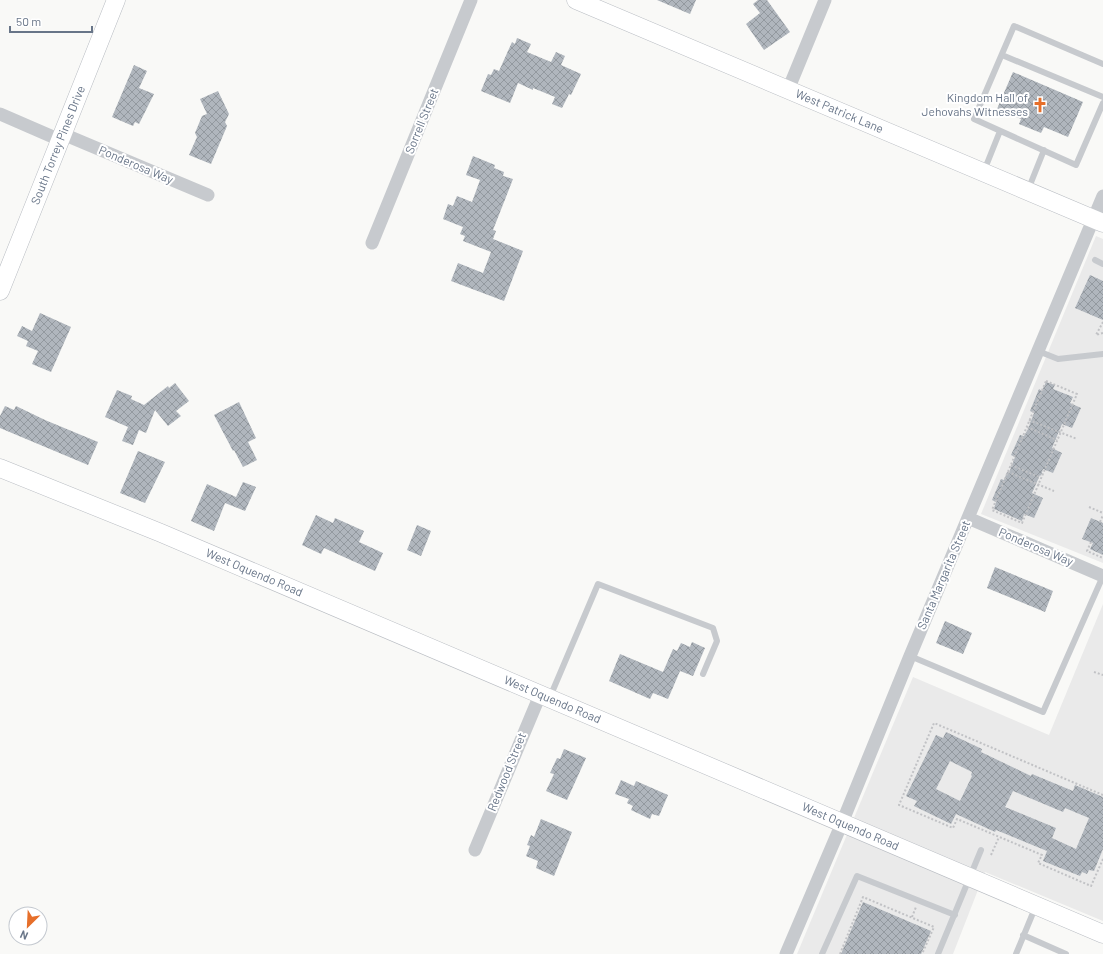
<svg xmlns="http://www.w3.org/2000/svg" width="1103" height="954" font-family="Barlow,sans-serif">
	<defs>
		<pattern id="building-cross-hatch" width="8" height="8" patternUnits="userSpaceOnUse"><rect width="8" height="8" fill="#b0b6bd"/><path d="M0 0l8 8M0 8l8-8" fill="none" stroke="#93999f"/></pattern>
	</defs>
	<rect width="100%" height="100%" fill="#f9f9f7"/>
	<path fill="#eaeaea" d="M1096,236L1103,239V563L981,514Z
		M1103,604V921L985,872L953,954H797L913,677L1049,735Z"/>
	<path fill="url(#building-cross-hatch)" fill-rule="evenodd" d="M657,0H696L690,14Z
		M758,0H767L790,32L764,50L746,24L760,13L753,4Z
		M517,38L531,44L527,52L551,62L556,52L565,56L561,65L581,74L571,95L569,94L562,108L552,104L555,97L533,88V90L518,83L510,103L481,91L488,74L491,75L494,69L499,71L512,42L515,44Z
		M134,65L147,71L139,88L154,94L139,124L135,122L133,126L112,117Z
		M1013,72L1083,102L1068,137L1044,127L1041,133L1019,124L1021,119L997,109Z
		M218,91L229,114L225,122L227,126L211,164L189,155L197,137L195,133L202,116L207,114L200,99Z
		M473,156L495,165L494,168L504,172L503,176L513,179L493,230L496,231L493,239L523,251L504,301L451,281L458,263L483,273L491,252L463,241L465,236L460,234L463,227L443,219L448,204L453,206L457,196L472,202L480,180L466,175Z
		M1090,275L1103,281V320L1075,308Z
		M40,313L71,327L51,372L32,364L38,351L26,346L28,341L17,336L22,326L32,331Z
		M1046,382L1055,385L1053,389L1073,397L1070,403L1081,408L1072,428L1062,424L1052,448L1062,453L1053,473L1043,469L1041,476L1040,475L1032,493L1043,498L1034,518L1024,514L1022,521L994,509L996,502L992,500L1001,479L1004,480L1007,472L1009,473L1015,457L1011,455L1020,435L1024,436L1028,429L1034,413L1030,411L1039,389L1042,391Z
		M175,383L189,401L176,411L181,416L168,426L155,410L146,433L139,430L133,445L122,441L128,427L105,417L117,390L132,396L131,399L144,405L168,386L169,388Z
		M239,402L256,438L248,442L257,460L243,467L234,450L233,451L214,415Z
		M5,406L14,410L16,406L45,420L98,442L88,465L0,428V416Z
		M138,451L165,462L145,503L120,493Z
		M243,482L256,487L245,511L225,503L214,531L191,521L207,484L236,497Z
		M316,515L333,523L335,518L364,531L359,542L383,553L375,571L324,548L321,554L302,545Z
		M1091,518L1103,523V555L1090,549L1093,543L1082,539Z
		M417,525L431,531L421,556L407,550Z
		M995,567L1053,591L1045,612L987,588Z
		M945,621L972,633L963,654L936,643Z
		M692,642L705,648L693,676L680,671L668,699L653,693L650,699L609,681L620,654L663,672L673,649L677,651L681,643L690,647Z
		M946,732L982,749L981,752L1031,776L1032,774L1073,791L1075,785L1103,797V849L1094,871L1089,870L1087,874L1082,872L1080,876L1043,861L1047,851L996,830L995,832L956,814L951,824L914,806L917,801L906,796L936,735L943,738ZM950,761L972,772L971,775L972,776L960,801L936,789ZM1013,791L1063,812L1065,808L1089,818L1076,849L1052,838L1056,828L1005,807Z
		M564,749L586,758L567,800L546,791L554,774L550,773L557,758L560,759Z
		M621,780L634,786L636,781L668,795L659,816L652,814L650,819L631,810L633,806L627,803L629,799L615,794Z
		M541,819L572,832L554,876L536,868L538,861L526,856L530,846L527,845L531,835L534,837Z
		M863,902L931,931L921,954H841Z"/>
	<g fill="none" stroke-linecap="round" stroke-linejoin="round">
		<g stroke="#b9bdc3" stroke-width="19">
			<g id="secondary">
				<path id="s1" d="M576,0L1103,223"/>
				<path id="s2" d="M0,291L116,0"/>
				<path id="s3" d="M0,468L161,533L1103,934"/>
			</g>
		</g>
		<path stroke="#c1c2c5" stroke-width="2" stroke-dasharray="2 2" stroke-linecap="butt" d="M1103,322L1096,335L1103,333
			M1046,381L1077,394L1022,523L992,510Z
			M1029,420L1077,439
			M1027,427L1057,440
			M1011,465L1041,478
			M1008,472L1054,491
			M1089,507L1103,513
			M1100,522L1103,515
			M1091,542L1087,551L1103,558
			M1094,672L1103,675
			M1103,795L934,723L899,805L953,828L957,819L1042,855L1038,863L1091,886L1103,859
			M991,855L999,837
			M912,917L916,907
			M840,954L863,897L934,927L922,954"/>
		<path stroke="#c7cace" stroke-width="6" d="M1002,55L1103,97
			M1103,64L1014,26L974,119L1076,165L1103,103
			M984,171L1000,131
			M1028,190L1044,150
			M1095,260L1103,264
			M1038,351L1058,359L1103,354
			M910,656L1043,712L1103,576
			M550,697L598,584L713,628L717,641L703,674
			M1023,935L1066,954
			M822,954L857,876L955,915
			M938,954L981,850
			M1016,954L1035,908"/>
		<path stroke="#c7cace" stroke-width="13" d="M788,90L825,0
			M0,114L60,140
			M63,134L208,195
			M372,243L471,0
			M968,518L1103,576
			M475,850L540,695
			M786,954L842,823L910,656L1103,196"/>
		<use href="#secondary" stroke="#fff" stroke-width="18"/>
	</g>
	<defs>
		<g id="church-bare" transform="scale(1.2)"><path d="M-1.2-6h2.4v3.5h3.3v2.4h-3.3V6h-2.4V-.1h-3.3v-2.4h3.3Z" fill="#e66f2a" stroke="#fff" stroke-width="2.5" paint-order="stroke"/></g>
	</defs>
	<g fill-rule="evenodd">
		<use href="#church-bare" x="1040" y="105"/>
	</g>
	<g text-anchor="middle" stroke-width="4" stroke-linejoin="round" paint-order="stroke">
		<g font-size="12" fill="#687588" stroke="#fff" text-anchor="end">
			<text x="1028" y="102">Kingdom Hall of<tspan x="1028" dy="14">Jehovahs Witnesses</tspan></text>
		</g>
		<g font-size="12" fill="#687588" stroke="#fff">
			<text dy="4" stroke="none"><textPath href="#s1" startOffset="286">West Patrick Lane</textPath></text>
			<text transform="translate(422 121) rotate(-68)" y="4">Sorrell Street</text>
			<text dy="4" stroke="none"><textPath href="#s2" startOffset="157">South Torrey Pines Drive</textPath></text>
			<text transform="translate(136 165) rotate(23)" y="4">Ponderosa Way</text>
			<text transform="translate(1036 547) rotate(23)" y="4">Ponderosa Way</text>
			<text dy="4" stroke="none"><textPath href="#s3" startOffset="275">West Oquendo Road</textPath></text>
			<text transform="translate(944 575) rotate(-67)" y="4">Santa Margarita Street</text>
			<text dy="4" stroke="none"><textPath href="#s3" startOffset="599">West Oquendo Road</textPath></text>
			<text transform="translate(507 772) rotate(-68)" y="4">Redwood Street</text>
			<text dy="4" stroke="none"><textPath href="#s3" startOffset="923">West Oquendo Road</textPath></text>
		</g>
	</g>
	<g transform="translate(28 926) rotate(204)"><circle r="19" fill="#ffffff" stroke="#c3c8cf"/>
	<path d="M0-3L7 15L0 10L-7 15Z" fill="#e66f2a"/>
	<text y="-6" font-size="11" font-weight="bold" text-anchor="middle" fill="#687588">N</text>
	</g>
	<path d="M10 26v6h82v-6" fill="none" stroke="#687588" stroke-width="2"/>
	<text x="16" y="26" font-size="12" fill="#687588" stroke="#ffffff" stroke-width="3" paint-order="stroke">50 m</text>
</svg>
